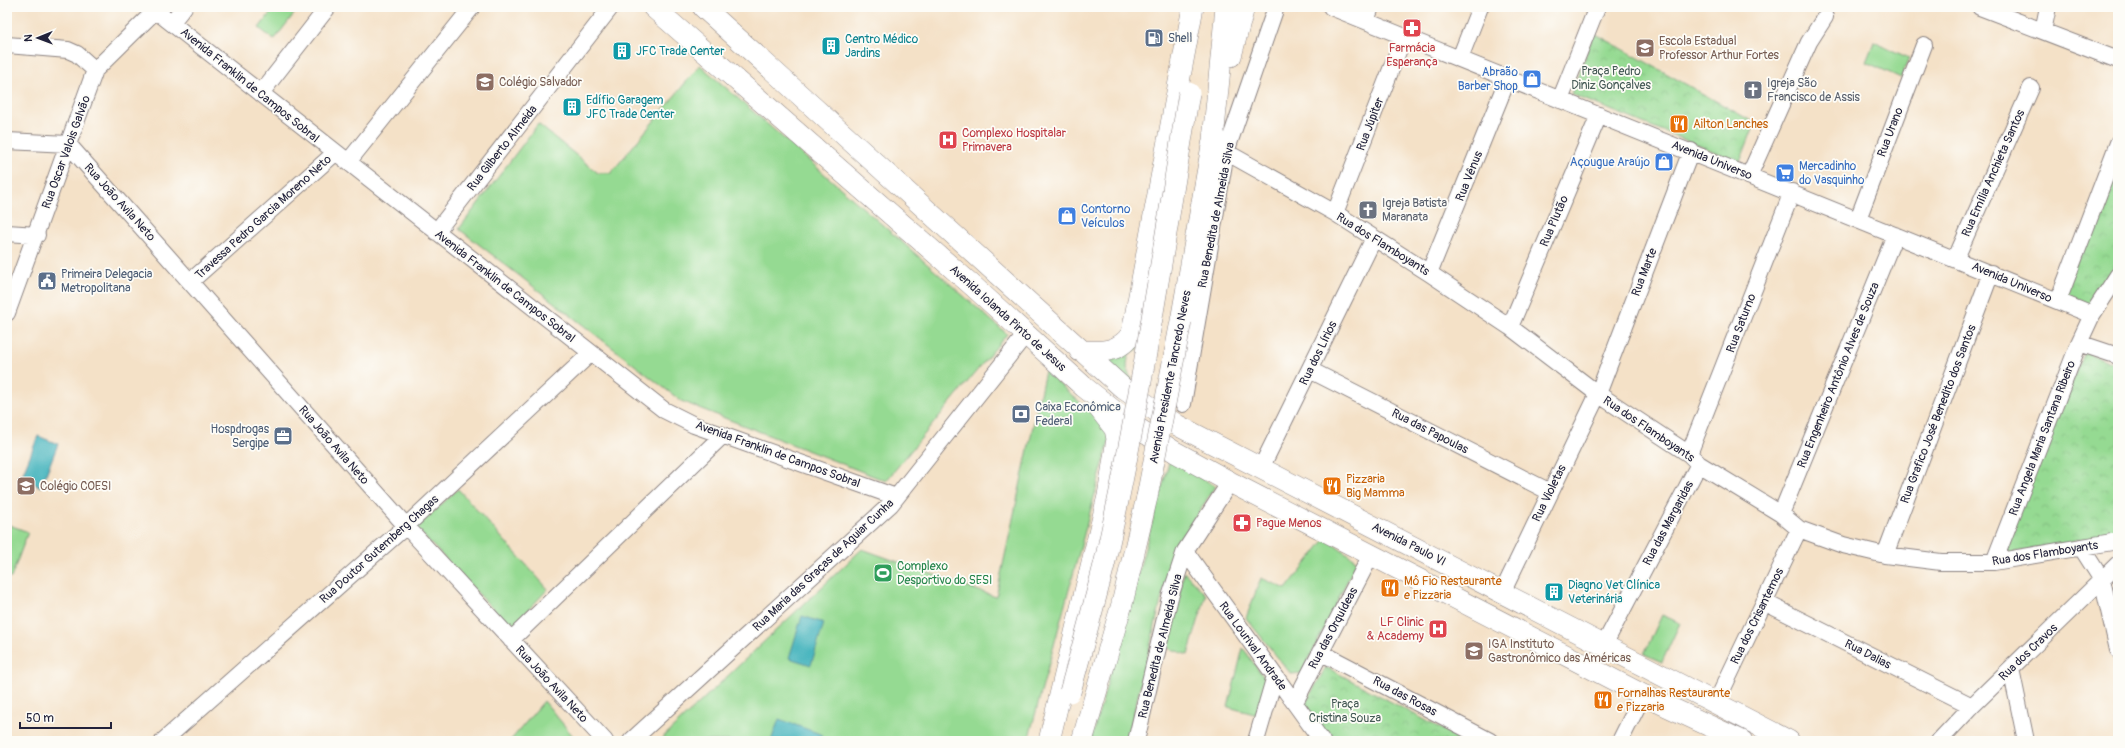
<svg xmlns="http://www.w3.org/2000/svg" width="2125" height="748" font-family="Pangolin,sans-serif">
	<defs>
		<pattern id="park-crowns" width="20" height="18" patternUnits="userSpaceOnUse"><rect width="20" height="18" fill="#95da92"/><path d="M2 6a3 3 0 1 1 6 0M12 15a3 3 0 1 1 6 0" fill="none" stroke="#80bb7f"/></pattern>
	</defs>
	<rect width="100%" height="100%" fill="#fdfcf7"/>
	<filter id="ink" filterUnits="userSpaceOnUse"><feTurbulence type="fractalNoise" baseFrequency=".025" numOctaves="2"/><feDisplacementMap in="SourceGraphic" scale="8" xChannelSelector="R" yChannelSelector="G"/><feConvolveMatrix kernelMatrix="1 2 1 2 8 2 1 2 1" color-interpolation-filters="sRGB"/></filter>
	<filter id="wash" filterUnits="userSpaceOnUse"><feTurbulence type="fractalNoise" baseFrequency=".012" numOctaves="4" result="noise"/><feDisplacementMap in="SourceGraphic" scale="16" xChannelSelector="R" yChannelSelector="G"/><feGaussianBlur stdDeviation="0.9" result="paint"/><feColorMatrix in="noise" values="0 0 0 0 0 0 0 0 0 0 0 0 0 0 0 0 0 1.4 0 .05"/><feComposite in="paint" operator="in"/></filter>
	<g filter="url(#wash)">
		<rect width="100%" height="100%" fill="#f4e1c7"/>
		<path fill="#95da92" stroke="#5c7e66" d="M275,7H293L297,10L274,40L259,28Z
			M1874,42L1909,58L1901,78L1866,62Z
			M700,65L1007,334L886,481L681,401L459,229L538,124L598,173H611Z
			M1141,340L1139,348L1129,354C1127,363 1125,371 1132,379L1130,383L1099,358Z
			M1045,371L1112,431L1028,741H659L862,549L996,597Z
			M1170,459L1215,486L1180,544L1166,580L1127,741H1091Z
			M458,489L548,589L511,628L416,528Z
			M7,524L28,532L11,578L7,576Z
			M1326,538L1357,561L1302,673L1291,674L1246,618L1261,578L1286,589Z
			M1184,572L1206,595L1188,655L1168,648Z
			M1662,615L1680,623L1662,662L1644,654Z
			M1243,648L1267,682L1258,715L1228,707Z
			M544,701L577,741H510Z"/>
		<path fill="url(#park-crowns)" stroke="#5c7e66" d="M1594,33L1755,123L1740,162L1571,94Z
			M2118,154V266L2093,306L2065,292Z
			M2085,352L2118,365V533L2000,555Z
			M1326,667L1464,741H1329L1305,704Z"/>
		<path fill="#45b4bd" stroke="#346b7c" d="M38,436L58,444L41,487L21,478Z
			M802,616L824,623L811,665L789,658Z
			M779,719L823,735L820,741H771Z"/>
	</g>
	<g filter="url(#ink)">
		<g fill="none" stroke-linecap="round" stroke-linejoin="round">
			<g stroke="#8b8281" stroke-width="18">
				<path id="minor" d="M151,7L664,410L694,425L896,497
					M1331,7L2092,315
					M1980,7L2118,60
					M1366,21L1371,7
					M172,22L184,7
					M2043,31L2048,7
					M7,45L68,50L77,54L95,70
					M1460,58L1480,7
					M261,93L328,7
					M1560,100L1597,7
					M7,141L68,144L406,526L605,741
					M1226,152L1335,213L1429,273L1510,327L1598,394L1689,454L1699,464L1781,514L1799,529L1843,545L1885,555L1941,562H1994L2118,541
					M348,162L472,7
					M1749,176L1809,42L1825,17
					M1335,213L1404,36
					M1858,219L1924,45
					M436,232L611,7
					M7,233L37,235
					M1956,258L2031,88
					M1429,273L1508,78
					M191,281L335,153
					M2058,301L2118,143
					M7,313L95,70L156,10
					M1510,327L1599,115
					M2079,343L2118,356
					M1310,370L1550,492
					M1183,404L1226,152L1276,7
					M1689,454L1792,192
					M1261,468L1374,238
					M1781,514L1895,235
					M2081,547L2102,580L2118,650
					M1185,551L1322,741
					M1885,555L1991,273
					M1994,562L2079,343L2092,315L2118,275
					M1502,593L1598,394L1691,151
					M1764,602L1972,706
					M511,640L723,435
					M1604,645L1699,464
					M1320,652L1490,741
					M2011,669L2026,741
					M1295,702L1371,555
					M1716,703L1799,529
					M163,741L406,526L591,353
					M631,741L891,504L1026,334
					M1136,741L1170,597L1185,551L1230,482
					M1256,741L1275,676
					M1620,741L1643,695
					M1939,741L1972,706L2118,564"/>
			</g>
			<g stroke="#8b8281" stroke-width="22">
				<path id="major" d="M653,7L973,286L1084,387L1128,422L1175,452L1230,482L1643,695L1742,741
					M703,7L1124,389L1177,425L1789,741
					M1231,56L1244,7
					M1181,321L1213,140L1226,7
					M1080,351C1101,352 1120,353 1132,333L1193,7
					M1049,741L1108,496L1117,439L1115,429L1098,407
					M1082,741L1122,604L1147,497"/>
			</g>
			<use href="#minor" stroke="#fff" stroke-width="16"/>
			<use href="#major" stroke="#fff" stroke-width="21"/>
			<g stroke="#8b8281" stroke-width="22" stroke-linecap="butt">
				<path id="major-bridge" d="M1147,497L1181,321
					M1070,692C1082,648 1094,605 1105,561C1140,407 1163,249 1189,93"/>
			</g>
			<use href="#major-bridge" stroke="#fff" stroke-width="21"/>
		</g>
	</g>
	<defs>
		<g id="pharmacy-square" transform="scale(1)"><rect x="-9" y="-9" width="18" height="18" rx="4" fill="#e0444e" stroke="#fdfcf7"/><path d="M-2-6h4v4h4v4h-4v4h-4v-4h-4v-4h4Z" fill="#fff"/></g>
		<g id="fuel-square" transform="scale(1)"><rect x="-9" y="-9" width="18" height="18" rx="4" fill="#5c6f8a" stroke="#fdfcf7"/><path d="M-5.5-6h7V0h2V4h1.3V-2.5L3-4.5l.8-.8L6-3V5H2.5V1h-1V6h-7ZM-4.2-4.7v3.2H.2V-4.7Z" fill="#fff"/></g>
		<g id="building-square" transform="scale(1)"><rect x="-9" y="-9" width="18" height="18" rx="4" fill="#0f9aa8" stroke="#fdfcf7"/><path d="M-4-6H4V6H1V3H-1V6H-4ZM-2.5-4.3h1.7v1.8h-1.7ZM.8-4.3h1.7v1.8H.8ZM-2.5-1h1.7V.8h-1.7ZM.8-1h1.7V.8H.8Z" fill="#fff"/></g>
		<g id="school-square" transform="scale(1)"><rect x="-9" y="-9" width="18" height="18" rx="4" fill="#8d6e63" stroke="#fdfcf7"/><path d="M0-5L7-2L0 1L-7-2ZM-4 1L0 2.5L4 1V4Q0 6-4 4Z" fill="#fff"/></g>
		<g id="shop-square" transform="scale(1)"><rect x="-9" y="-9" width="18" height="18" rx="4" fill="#3f7fe0" stroke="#fdfcf7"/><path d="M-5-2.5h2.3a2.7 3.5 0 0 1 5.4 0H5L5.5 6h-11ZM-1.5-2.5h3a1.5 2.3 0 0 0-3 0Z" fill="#fff"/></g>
		<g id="church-square" transform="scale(1)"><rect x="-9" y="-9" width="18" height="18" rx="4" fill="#6b7280" stroke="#fdfcf7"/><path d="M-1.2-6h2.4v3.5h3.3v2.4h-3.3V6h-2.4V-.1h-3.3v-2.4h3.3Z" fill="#fff"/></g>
		<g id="restaurant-square" transform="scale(1)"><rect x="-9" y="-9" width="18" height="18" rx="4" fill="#e8710a" stroke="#fdfcf7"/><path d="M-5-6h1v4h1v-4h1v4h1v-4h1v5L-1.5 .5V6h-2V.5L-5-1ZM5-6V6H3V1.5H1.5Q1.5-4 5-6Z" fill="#fff"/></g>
		<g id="hospital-square" transform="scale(1)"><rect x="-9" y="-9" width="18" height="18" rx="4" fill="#e0444e" stroke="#fdfcf7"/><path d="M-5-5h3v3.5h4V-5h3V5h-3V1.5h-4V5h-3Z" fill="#fff"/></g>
		<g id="supermarket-square" transform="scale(1)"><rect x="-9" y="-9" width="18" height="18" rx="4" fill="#3f7fe0" stroke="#fdfcf7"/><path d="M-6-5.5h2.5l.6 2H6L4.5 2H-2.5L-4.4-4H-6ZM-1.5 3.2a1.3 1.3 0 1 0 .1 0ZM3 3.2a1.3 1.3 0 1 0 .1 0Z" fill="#fff"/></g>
		<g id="civic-square" transform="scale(1)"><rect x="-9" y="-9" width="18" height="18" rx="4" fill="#5c6f8a" stroke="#fdfcf7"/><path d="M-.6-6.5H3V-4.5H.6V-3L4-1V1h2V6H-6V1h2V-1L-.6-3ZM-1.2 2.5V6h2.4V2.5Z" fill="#fff"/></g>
		<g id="bank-square" transform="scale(1)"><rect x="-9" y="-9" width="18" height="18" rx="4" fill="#5c6f8a" stroke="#fdfcf7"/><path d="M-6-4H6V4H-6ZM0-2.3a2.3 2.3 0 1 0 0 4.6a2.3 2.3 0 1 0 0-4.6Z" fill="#fff"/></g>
		<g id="office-square" transform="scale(1)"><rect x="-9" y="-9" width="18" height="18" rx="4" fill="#5c6f8a" stroke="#fdfcf7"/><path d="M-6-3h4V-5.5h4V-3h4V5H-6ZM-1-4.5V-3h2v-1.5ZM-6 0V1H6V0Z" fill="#fff"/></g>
		<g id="stadium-square" transform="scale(1)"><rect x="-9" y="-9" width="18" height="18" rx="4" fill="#2e9e5b" stroke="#fdfcf7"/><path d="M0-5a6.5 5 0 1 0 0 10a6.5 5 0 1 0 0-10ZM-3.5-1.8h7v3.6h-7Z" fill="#fff"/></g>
		<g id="university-square" transform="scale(1)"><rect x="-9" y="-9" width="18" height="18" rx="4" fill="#8d6e63" stroke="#fdfcf7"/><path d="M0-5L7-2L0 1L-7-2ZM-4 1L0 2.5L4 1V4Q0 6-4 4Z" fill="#fff"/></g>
	</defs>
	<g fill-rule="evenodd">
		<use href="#pharmacy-square" x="1412" y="28"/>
		<use href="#fuel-square" x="1154" y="38"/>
		<use href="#building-square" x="831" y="46"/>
		<use href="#school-square" x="1645" y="48"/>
		<use href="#building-square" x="622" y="51"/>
		<use href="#shop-square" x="1532" y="79"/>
		<use href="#school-square" x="485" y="82"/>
		<use href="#church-square" x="1753" y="90"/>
		<use href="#building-square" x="572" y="107"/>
		<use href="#restaurant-square" x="1679" y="124"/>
		<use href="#hospital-square" x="948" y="140"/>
		<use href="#shop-square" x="1664" y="162"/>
		<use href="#supermarket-square" x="1785" y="173"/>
		<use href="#church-square" x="1368" y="210"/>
		<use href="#shop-square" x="1067" y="216"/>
		<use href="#civic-square" x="47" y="281"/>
		<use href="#bank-square" x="1021" y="414"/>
		<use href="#office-square" x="283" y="436"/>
		<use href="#school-square" x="26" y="486"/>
		<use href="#restaurant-square" x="1332" y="486"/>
		<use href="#pharmacy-square" x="1242" y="523"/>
		<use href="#stadium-square" x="883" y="573"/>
		<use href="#restaurant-square" x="1390" y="588"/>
		<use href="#building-square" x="1554" y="592"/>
		<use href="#hospital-square" x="1438" y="629"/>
		<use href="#university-square" x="1474" y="651"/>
		<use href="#restaurant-square" x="1603" y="700"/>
	</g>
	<g text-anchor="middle" stroke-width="3.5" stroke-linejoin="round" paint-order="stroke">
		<g font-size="12" fill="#4e5e75" stroke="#fdfcf7" text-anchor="start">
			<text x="1168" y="42">Shell</text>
			<text x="61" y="278">Primeira Delegacia<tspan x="61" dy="14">Metropolitana</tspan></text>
			<text x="1035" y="411">Caixa Econômica<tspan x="1035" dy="14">Federal</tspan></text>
			<text x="269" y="433" text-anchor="end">Hospdrogas<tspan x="269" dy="14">Sergipe</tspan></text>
		</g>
		<g font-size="12" fill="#0d838f" stroke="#fdfcf7" text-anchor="start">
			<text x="845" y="43">Centro Médico<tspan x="845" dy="14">Jardins</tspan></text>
			<text x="636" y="55">JFC Trade Center</text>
			<text x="586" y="104">Edífio Garagem<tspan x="586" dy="14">JFC Trade Center</tspan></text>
			<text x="1568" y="589">Diagno Vet Clínica<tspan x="1568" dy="14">Veterinária</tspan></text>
		</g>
		<g font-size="12" fill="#785e54" stroke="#fdfcf7" text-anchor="start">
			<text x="1659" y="45">Escola Estadual<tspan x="1659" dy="14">Professor Arthur Fortes</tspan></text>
			<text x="499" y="86">Colégio Salvador</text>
			<text x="40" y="490">Colégio COESI</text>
			<text x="1488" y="648">IGA Instituto<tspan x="1488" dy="14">Gastronômico das Américas</tspan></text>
		</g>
		<g font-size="12" fill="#be3a42" stroke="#fdfcf7" text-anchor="start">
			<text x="1412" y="52" text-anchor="middle">Farmácia<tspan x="1412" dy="14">Esperança</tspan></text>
			<text x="962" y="137">Complexo Hospitalar<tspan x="962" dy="14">Primavera</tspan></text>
			<text x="1256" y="527">Pague Menos</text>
			<text x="1424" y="626" text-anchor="end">LF Clinic<tspan x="1424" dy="14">&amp; Academy</tspan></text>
		</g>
		<g font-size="12" fill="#445955" stroke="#fdfcf7">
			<text x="1611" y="75">Praça Pedro<tspan x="1611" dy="14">Diniz Gonçalves</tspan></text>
			<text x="1345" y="708">Praça<tspan x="1345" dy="14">Cristina Souza</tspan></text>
		</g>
		<g font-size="12" fill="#366cbe" stroke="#fdfcf7" text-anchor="end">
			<text x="1518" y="76">Abraão<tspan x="1518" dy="14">Barber Shop</tspan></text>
			<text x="1650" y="166">Açougue Araújo</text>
			<text x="1799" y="170" text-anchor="start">Mercadinho<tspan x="1799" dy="14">do Vasquinho</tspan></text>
			<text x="1081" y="213" text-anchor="start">Contorno<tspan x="1081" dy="14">Veículos</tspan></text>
		</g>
		<g font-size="12" fill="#5b616d" stroke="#fdfcf7" text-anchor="start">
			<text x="1767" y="87">Igreja São<tspan x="1767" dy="14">Francisco de Assis</tspan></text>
			<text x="1382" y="207">Igreja Batista<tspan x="1382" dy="14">Maranata</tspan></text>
		</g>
		<g font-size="12" fill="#22223b" stroke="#fdfcf7">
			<text transform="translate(250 85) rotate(39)" y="4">Avenida Franklin de Campos Sobral</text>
			<text transform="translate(1370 124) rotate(-69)" y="4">Rua Júpiter</text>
			<text transform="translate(1890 132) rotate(-69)" y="4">Rua Urano</text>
			<text transform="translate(502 148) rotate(-52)" y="4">Rua Gilberto Almeida</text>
			<text transform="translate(66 152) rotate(-70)" y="4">Rua Oscar Valois Galvão</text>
			<text transform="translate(1712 160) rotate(22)" y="4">Avenida Universo</text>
			<text transform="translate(1993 173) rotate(-66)" y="4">Rua Emília Anchieta Santos</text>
			<text transform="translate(1469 176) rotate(-68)" y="4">Rua Vênus</text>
			<text transform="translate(120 202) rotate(48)" y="4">Rua João Avila Neto</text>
			<text transform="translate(1216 215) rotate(-79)" y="4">Rua Benedita de Almeida Silva</text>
			<text transform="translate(263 217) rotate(-42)" y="4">Travessa Pedro Garcia Moreno Neto</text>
			<text transform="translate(1554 221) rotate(-67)" y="4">Rua Plutão</text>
			<text transform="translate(1383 244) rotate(32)" y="4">Rua dos Flamboyants</text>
			<text transform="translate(1644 272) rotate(-69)" y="4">Rua Marte</text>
			<text transform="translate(2012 282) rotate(23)" y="4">Avenida Universo</text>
			<text transform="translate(505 286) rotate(38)" y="4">Avenida Franklin de Campos Sobral</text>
			<text transform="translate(1008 318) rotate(42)" y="4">Avenida Iolanda Pinto de Jesus</text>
			<text transform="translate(1741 323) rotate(-69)" y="4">Rua Saturno</text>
			<text transform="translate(1318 353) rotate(-64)" y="4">Rua dos Lírios</text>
			<text transform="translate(1838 375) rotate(-68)" y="4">Rua Engenheiro Antônio Alves de Souza</text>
			<text transform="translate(1170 377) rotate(-79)" y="4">Avenida Presidente Tancredo Neves</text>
			<text transform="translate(1938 414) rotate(-69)" y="4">Rua Grafico José Benedito dos Santos</text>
			<text transform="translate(1649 429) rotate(34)" y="4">Rua dos Flamboyants</text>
			<text transform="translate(1430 431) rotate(27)" y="4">Rua das Papoulas</text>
			<text transform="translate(2042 438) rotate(-69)" y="4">Rua Angela Maria Santana Ribeiro</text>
			<text transform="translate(334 445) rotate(49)" y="4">Rua João Avila Neto</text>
			<text transform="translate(778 454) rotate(20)" y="4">Avenida Franklin de Campos Sobral</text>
			<text transform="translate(1549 493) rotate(-64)" y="4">Rua Violetas</text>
			<text transform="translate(1668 523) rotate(-62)" y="4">Rua das Margaridas</text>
			<text transform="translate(1409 544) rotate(27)" y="4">Avenida Paulo VI</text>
			<text transform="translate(379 549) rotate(-42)" y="4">Rua Doutor Gutemberg Chagas</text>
			<text transform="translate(2045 553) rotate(-9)" y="4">Rua dos Flamboyants</text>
			<text transform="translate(823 565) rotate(-43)" y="4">Rua Maria das Graças de Aguiar Cunha</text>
			<text transform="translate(1757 616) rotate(-64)" y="4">Rua dos Crisantemos</text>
			<text transform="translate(1333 628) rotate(-62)" y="4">Rua das Orquídeas</text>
			<text transform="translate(1160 646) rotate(-76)" y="4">Rua Benedita de Almeida Silva</text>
			<text transform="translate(1253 646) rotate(54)" y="4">Rua Lourival Andrade</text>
			<text transform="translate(2028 652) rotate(-44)" y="4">Rua dos Cravos</text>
			<text transform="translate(1868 654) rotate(27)" y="4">Rua Dalias</text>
			<text transform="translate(552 684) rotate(47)" y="4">Rua João Avila Neto</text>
			<text transform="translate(1405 696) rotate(28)" y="4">Rua das Rosas</text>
		</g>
		<g font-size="12" fill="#c56008" stroke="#fdfcf7" text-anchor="start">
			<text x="1693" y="128">Ailton Lanches</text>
			<text x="1346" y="483">Pizzaria<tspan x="1346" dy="14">Big Mamma</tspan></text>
			<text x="1404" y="585">Mô Fio Restaurante<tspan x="1404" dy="14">e Pizzaria</tspan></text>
			<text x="1617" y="697">Fornalhas Restaurante<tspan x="1617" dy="14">e Pizzaria</tspan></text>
		</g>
		<g font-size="12" fill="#27864d" stroke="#fdfcf7" text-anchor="start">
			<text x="897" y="570">Complexo<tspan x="897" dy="14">Desportivo do SESI</tspan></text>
		</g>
	</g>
	<rect width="2125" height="748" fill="none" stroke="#fdfcf7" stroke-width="24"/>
	<g transform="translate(38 38) rotate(269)" stroke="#fdfcf7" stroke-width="3" paint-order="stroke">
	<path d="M0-3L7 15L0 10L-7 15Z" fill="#22223b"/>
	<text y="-6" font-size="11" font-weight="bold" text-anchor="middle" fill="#22223b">N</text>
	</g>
	<path d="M20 722v6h91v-6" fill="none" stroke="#22223b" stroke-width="2"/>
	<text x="26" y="722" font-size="12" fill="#22223b" stroke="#fdfcf7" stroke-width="3" paint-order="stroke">50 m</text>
</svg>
